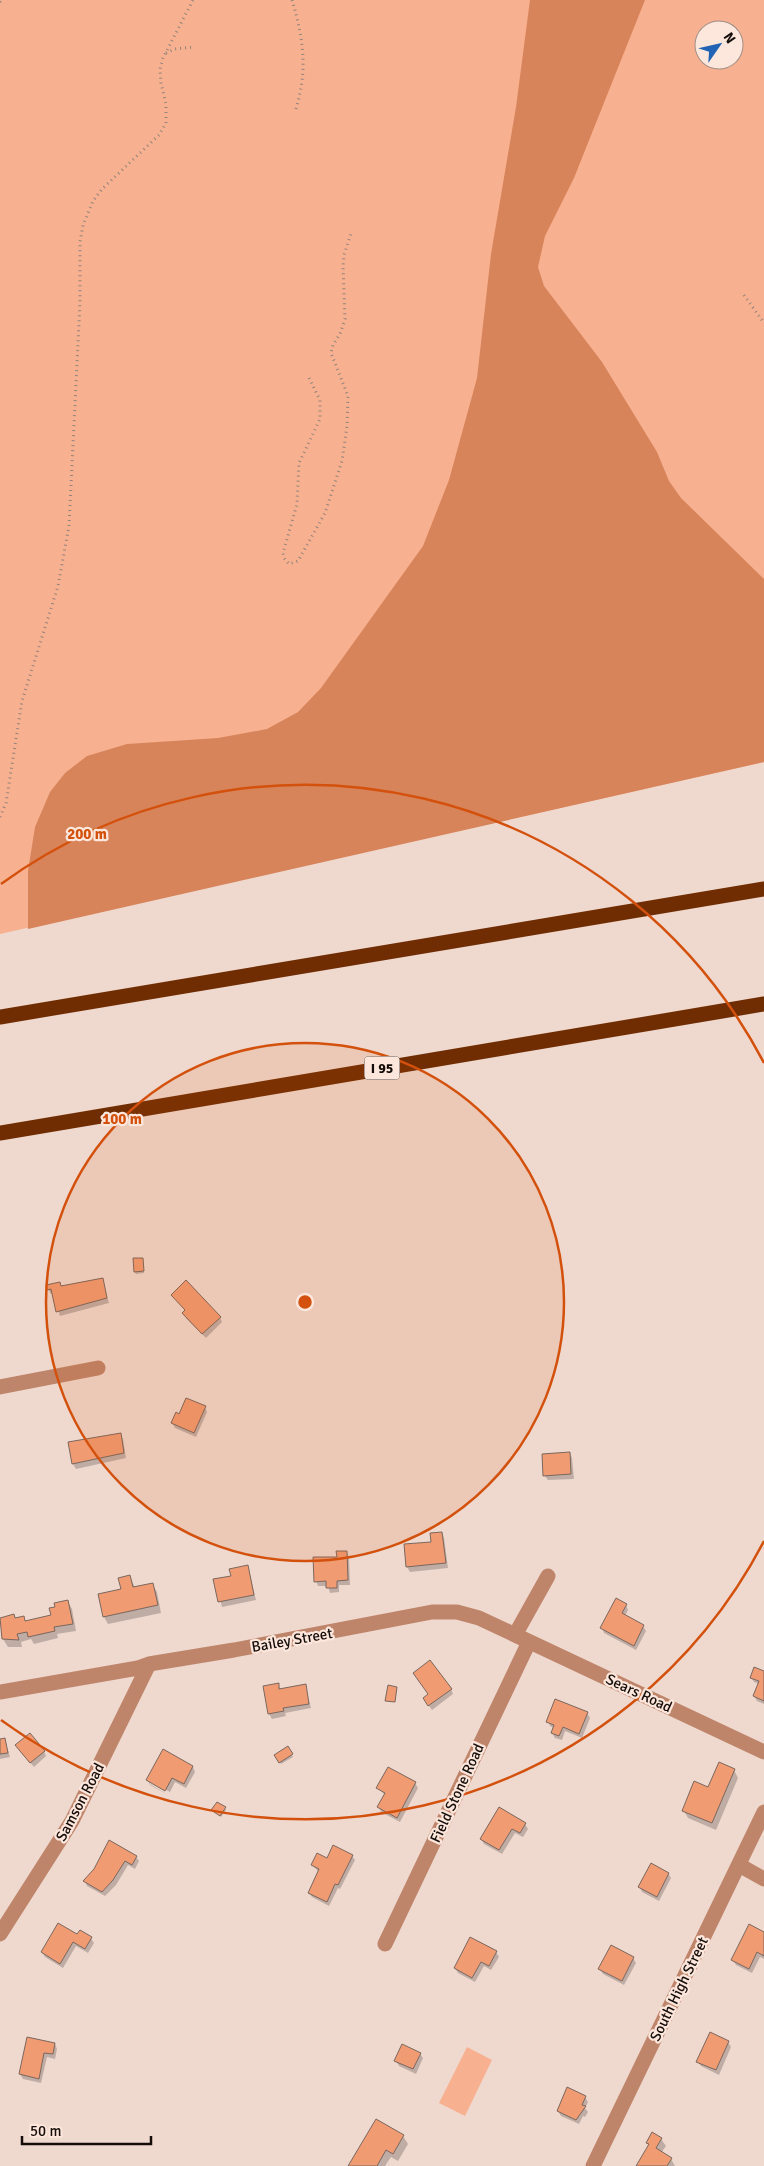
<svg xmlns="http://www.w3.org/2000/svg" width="764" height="2166" font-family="Signika,sans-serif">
	<rect width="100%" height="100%" fill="#efd9cf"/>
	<path fill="#f7b190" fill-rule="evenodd" d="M0,0H764V762L0,934ZM704,30H734V60H704Z
		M467,2047L492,2060L465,2116L439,2103Z"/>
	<path fill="#d8845b" d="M530,0H645L574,178L545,236L538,267L544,286L602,362L657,452L669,481L681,498L764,579V762L28,929V871L35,827L50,792L65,773L87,756L127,744L218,738L267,729L298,712L321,688L423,546L449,480L477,378L491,254L516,107Z"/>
	<path fill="#0003" d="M143,1259L144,1273L136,1274L135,1272Z
		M102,1279L109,1303L60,1316L53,1293L51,1294L48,1289L60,1283L62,1287Z
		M172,1295L220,1317L222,1322L206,1338L186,1318L184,1313L186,1311Z
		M205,1407L207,1412L196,1437L175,1428L172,1423L180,1415Z
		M120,1435L123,1439L126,1458L76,1469L73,1464L70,1443Z
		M570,1453L572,1458L574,1479L548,1480L545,1476Z
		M442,1533L444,1538L448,1568L410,1572L407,1567Z
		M346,1552L349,1557L350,1585H339V1592L330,1593L328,1586H318L316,1581Z
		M248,1567L256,1600L222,1607L215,1580L232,1577Z
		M130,1576L135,1588L152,1584L157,1592L161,1613L108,1624L104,1617Z
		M68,1602L72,1609L76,1631L57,1634L58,1638L34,1644L31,1639L21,1642L22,1647H8L3,1639L0,1619L14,1615L16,1619L23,1618L26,1622L52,1616Z
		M626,1605L628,1610L625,1616L643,1626L646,1631L636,1650L604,1633L602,1628Z
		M764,1673V1704L757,1701L754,1696L759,1684L754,1682L751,1677Z
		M278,1684L281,1690L305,1686L311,1708L285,1713L286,1716L272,1719L269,1714Z
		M451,1689L453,1694L432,1710L427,1703Z
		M587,1713L590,1718L582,1738L565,1731L562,1740L555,1738L552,1733L554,1728L550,1726L548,1721Z
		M0,1740H5L10,1757L0,1759Z
		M288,1748L293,1757L281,1764L276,1755Z
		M19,1750L44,1751L46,1756L34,1767Z
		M163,1751L193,1767L195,1772L186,1788L175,1782L170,1792L150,1781V1784L168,1795L150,1785L148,1780Z
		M734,1770L738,1778L716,1830L688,1818L684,1811Z
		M415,1783L418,1788L400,1822L381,1812L379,1807L385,1795L378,1788Z
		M225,1808L226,1810L221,1817L213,1810Z
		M525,1824L528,1829L523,1837L515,1833L502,1854L484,1844L481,1839Z
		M352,1856L355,1860L340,1889L338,1888L329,1906L312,1897L309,1893L319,1872L312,1865Z
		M136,1857L139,1861L135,1869L128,1865L116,1885L105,1896L87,1886L85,1881L95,1869Z
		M668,1873L671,1878L659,1901L642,1892L640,1887Z
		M80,1931L91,1938L94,1943L88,1953L76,1946L63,1968L45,1957L42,1952L77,1936Z
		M764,1933V1959L760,1957L752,1973L736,1965L733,1960Z
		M496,1952L499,1957L491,1970L484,1966L475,1982L458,1973L455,1968Z
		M633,1958L636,1963L624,1985L603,1974L600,1969Z
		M28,2039L55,2044L57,2049L55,2059L47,2057L41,2083L23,2079L20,2074Z
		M728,2042L731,2047L719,2075L701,2066L698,2062Z
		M420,2054L423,2058L416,2074L399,2066L396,2061Z
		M585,2097L588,2102L585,2108L588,2112L585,2117L583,2116L579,2124L561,2116L558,2111Z
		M376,2120L403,2136L408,2144L398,2161L391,2157L385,2166H349Z
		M661,2139L666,2146L661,2153L671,2159L675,2166H637L649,2146L647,2143Z"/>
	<path fill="#f19b72" stroke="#7a675e" d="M133,1258H143L144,1271L134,1272Z
		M103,1278L107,1298L56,1312L51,1289L47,1290L46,1285L60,1282L61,1286Z
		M186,1280L221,1317L202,1334L182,1313L185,1310L171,1295Z
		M186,1398L206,1406L194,1433L171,1423L176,1412L179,1414Z
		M121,1433L124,1453L72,1464L68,1442Z
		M570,1452L571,1474L543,1476L542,1454Z
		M442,1532L446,1563L406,1567L404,1544L431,1542L430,1533Z
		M336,1551H347L348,1580L337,1581V1588H326V1581L314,1582L313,1557H337Z
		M248,1565L254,1595L218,1602L213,1579L231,1576L229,1569Z
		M130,1575L133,1587L153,1583L158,1605L103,1617L98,1594L121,1589L118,1578Z
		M616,1598L627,1604L622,1613L644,1625L634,1646L600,1628Z
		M68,1600L73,1624L54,1627L55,1631L28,1637L27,1632L17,1634L19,1640L2,1639L0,1618L14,1614L15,1618L24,1616L25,1621L51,1615L49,1608L55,1607L54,1603Z
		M430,1660L452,1689L428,1706L423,1698L428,1694L413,1673Z
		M754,1667L764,1671V1701L753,1696L759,1681L750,1678Z
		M279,1683V1689L306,1684L309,1704L283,1708L284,1711L268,1714L263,1686Z
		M388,1685L397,1687L395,1702L385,1701Z
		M555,1699L588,1712L579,1734L563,1727L559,1736L551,1733L554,1725L546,1722Z
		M30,1733L45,1751L30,1763L15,1745Z
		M5,1738L8,1753L0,1754V1739Z
		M288,1746L293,1754L279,1763L274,1755Z
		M163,1749L193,1766L184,1784L172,1778L165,1791L146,1780Z
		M719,1762L735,1769L712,1823L682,1811L694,1781L708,1787Z
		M388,1767L416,1782L397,1818L377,1807L385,1793L376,1788Z
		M217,1802L226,1807L220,1816L211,1810Z
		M499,1807L526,1823L520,1833L512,1829L499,1850L480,1839Z
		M109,1840L137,1856L132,1865L125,1861L113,1880L102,1892L83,1881L94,1869Z
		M333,1845L353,1855L338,1885L335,1884L327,1902L308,1893L319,1869L311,1865L317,1853L327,1858Z
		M651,1863L669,1873L657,1897L638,1887Z
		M58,1923L77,1934L80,1930L92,1937L85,1949L73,1942L60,1964L41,1952Z
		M749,1924L764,1932V1956L757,1952L749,1969L731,1960Z
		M470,1937L497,1951L489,1966L481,1962L472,1978L454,1968Z
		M611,1945L634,1957L622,1981L598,1969Z
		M710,2032L729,2041L716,2070L696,2062Z
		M27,2037L55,2043L53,2054L44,2053L39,2079L19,2074Z
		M402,2044L421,2053L413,2069L394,2061Z
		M567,2087L586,2096L582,2105L586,2106L576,2120L557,2111Z
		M376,2119L404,2135L393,2154L386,2150L377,2166H348Z
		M652,2132L662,2138L656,2148L672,2158L667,2166H636L649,2144L646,2143Z"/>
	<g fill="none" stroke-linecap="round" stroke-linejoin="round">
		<path stroke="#93837b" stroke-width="3" stroke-dasharray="1 4" stroke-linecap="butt" d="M292,0C304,40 308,72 295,112
			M0,2L2,0
			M166,53L175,49L194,47
			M744,295L764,323
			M309,378L320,400V419L299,463L297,504L283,553L284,558L289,564L298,561L325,513L342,461L347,426L348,396L331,353L333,345L340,334L345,319L343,266L344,255L352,231
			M0,817L6,803L22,701L58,586L69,526L80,303V242L83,225L93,201L102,189L159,135L166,123V104L161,83L160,69L163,58L193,0"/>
		<path stroke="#bf856b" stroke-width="15" d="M0,1387L98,1368
			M515,1635L548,1576
			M0,1692L138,1668L149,1664L234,1650L432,1612H457L479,1618L764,1752
			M739,1865L764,1879
			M0,1934L72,1821L149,1664
			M385,1944L529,1642
			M593,2166L764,1812"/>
		<path stroke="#702d02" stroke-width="15" d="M0,1017L764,889
			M0,1133L764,1004"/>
	</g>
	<circle cx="305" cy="1302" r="259" fill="#d3510c" fill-opacity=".12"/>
	<g fill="none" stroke="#d3510c" stroke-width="2.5">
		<circle cx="305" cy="1302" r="259"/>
		<path d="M764 1541A517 517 0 0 1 1 1720M1 884A517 517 0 0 1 764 1063"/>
	</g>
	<g text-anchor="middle" stroke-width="4.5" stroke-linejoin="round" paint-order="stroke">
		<rect fill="#fde6dc" stroke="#5a4e48" stroke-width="1" x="364.5" y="1056.5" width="35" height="23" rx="4"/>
		<g font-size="14" font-weight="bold" fill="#140d09">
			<text x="382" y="1073">I 95</text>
		</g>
		<g font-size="15" fill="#140d09" stroke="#fde6dc">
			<text transform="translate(292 1640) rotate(-10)" y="5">Bailey Street</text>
			<text transform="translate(639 1693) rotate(25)" y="5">Sears Road</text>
			<text transform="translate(457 1793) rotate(-65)" y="5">Field Stone Road</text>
			<text transform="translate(80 1802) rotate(-62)" y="5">Samson Road</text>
			<text transform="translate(679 1989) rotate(-64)" y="5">South High Street</text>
		</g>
	</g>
	<circle cx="305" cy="1302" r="8" fill="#d3510c" stroke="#fde6dc" stroke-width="2.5"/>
	<g font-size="15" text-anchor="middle" font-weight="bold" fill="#d3510c" stroke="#fde6dc" stroke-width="4.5" stroke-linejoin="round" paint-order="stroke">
		<text x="87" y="839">200 m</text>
		<text x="122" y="1124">100 m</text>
	</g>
	<g transform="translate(719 45) rotate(56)"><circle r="24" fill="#fde6dc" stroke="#a08f88"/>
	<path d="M0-4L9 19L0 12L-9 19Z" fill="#2163b4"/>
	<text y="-8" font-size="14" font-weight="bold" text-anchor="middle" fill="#140d09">N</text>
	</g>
	<path d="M22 2136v8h129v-8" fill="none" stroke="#140d09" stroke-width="2.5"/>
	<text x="30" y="2136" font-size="15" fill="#140d09" stroke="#fde6dc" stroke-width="4" paint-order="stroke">50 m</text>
</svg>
